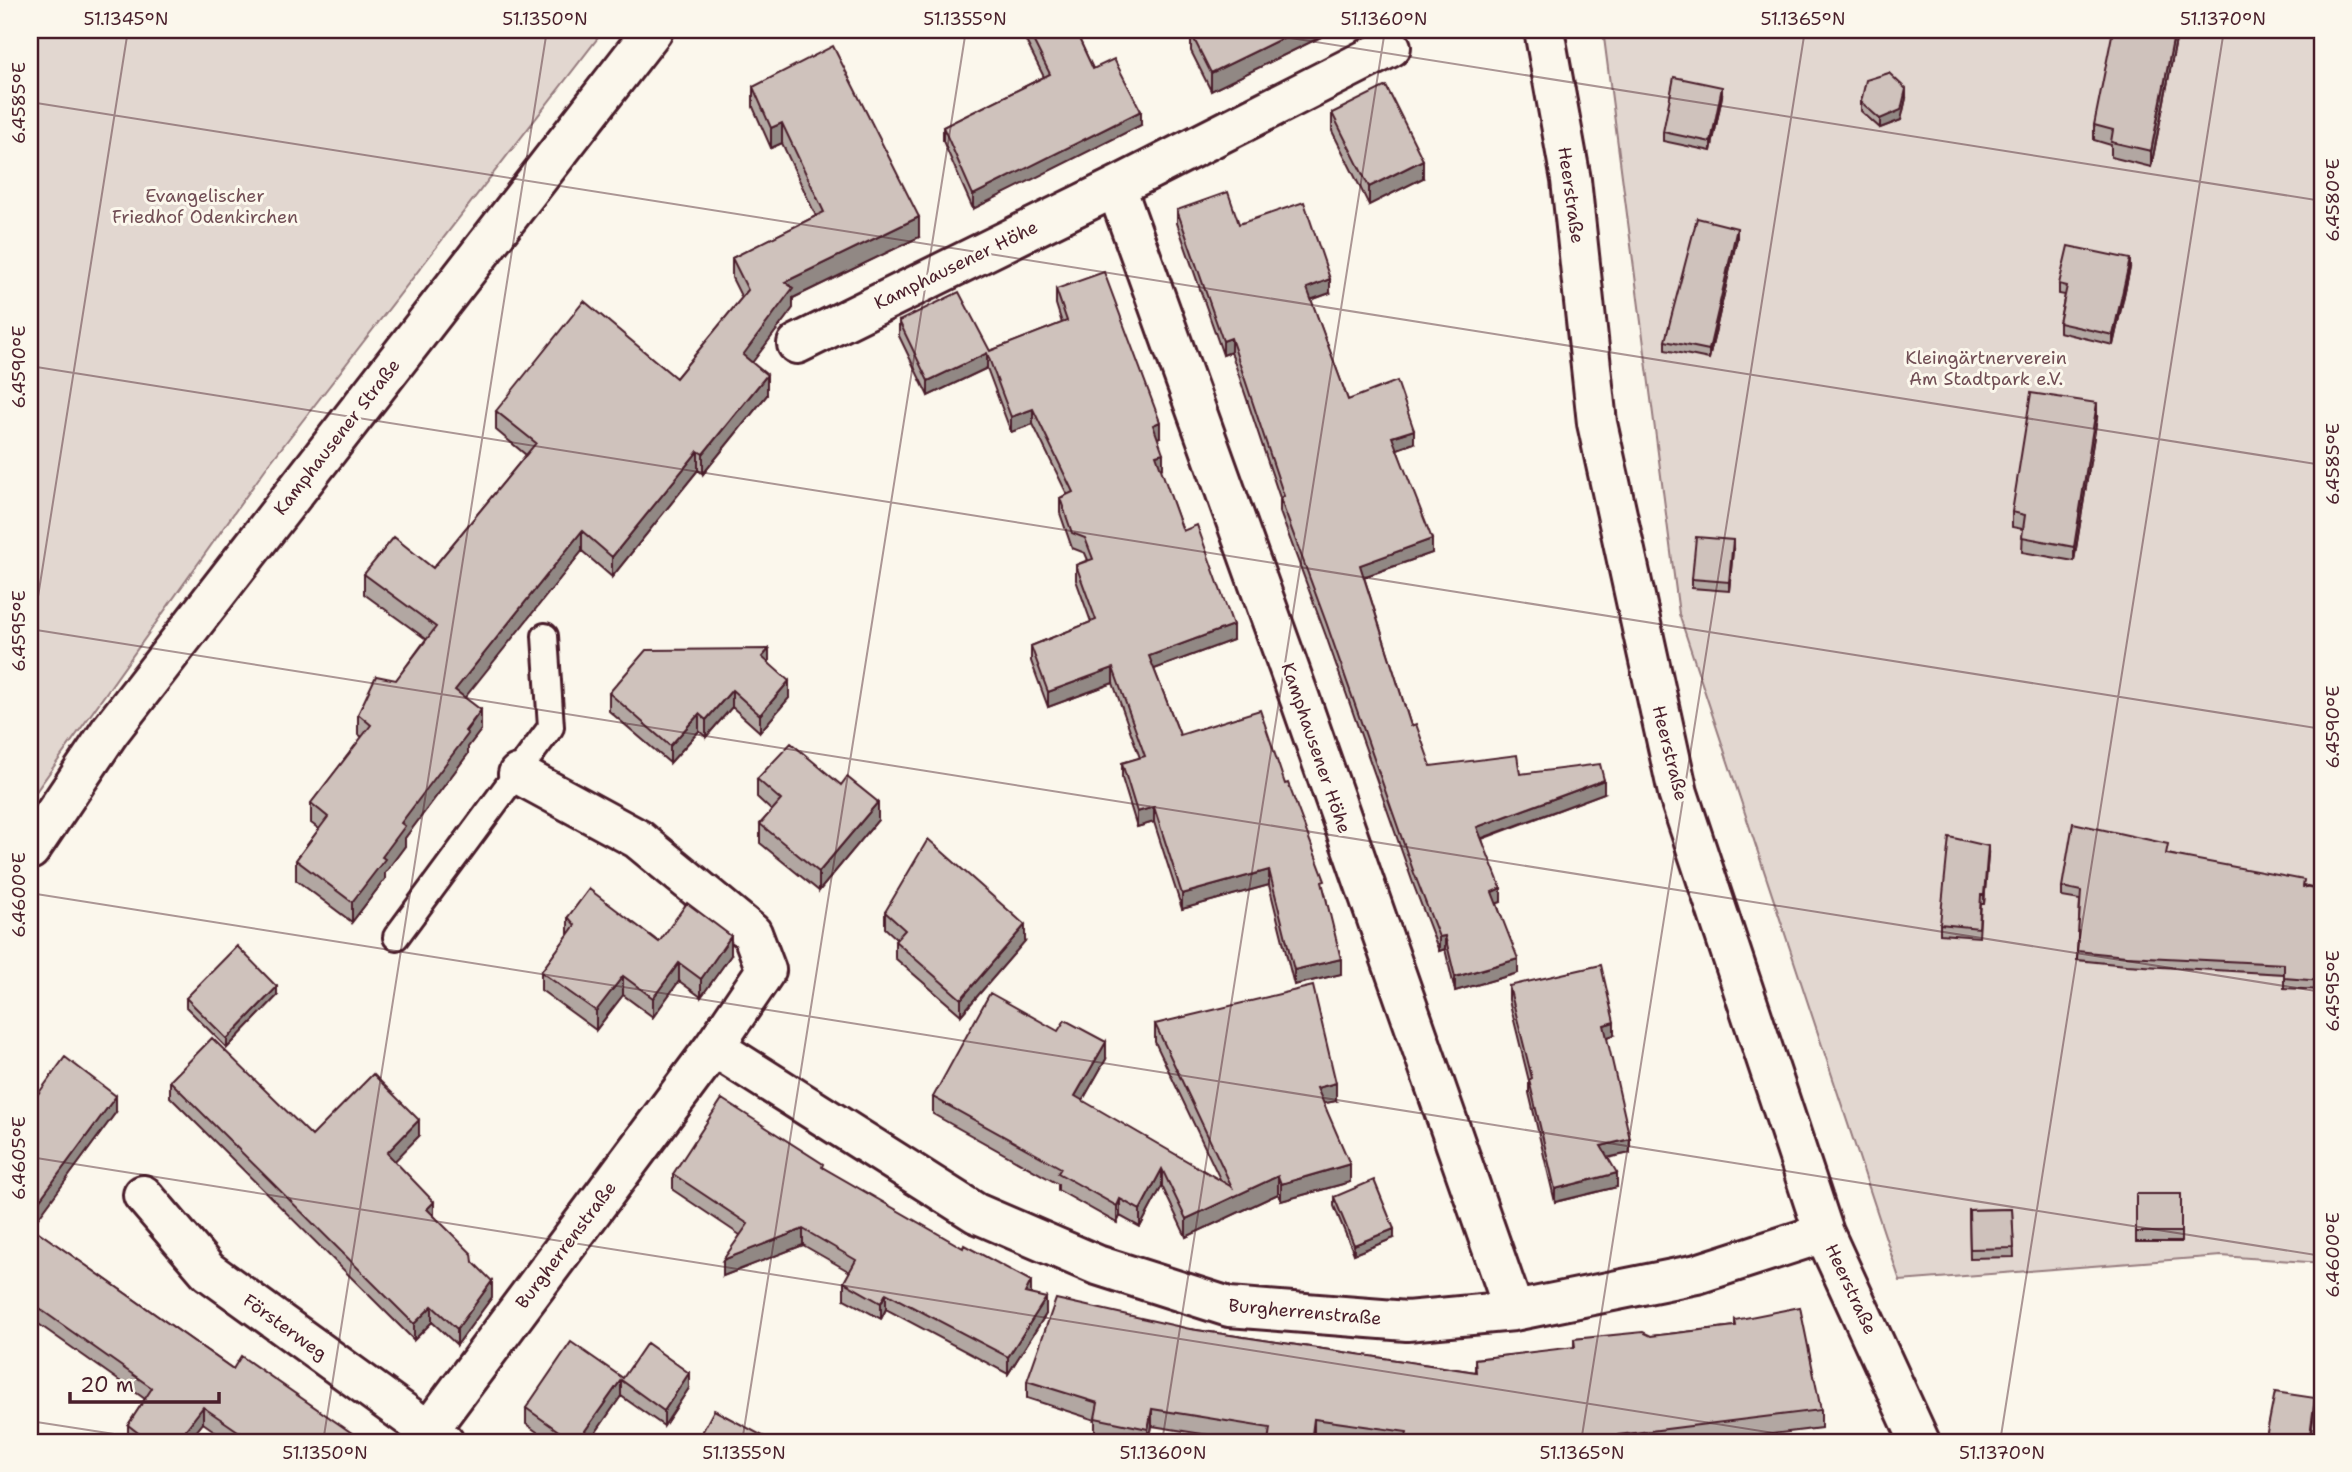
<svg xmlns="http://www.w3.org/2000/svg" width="2352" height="1472" font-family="'Shantell Sans',sans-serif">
	<rect width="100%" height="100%" fill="#fbf7ec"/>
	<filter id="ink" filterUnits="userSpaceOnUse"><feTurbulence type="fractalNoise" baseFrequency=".0143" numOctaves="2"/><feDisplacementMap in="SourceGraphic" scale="14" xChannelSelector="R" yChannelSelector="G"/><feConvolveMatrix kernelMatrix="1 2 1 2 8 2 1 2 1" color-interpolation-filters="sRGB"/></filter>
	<g filter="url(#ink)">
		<path fill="#e2d7d0" stroke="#967b7e" stroke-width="2" d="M30,30H604L266,468L30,800Z
			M1603,30H2322V1263L2221,1256L1900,1281L1679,614Z"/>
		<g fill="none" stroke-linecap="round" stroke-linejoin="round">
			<g stroke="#4a1f2b" stroke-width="30">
				<path id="service" d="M396,937L551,727L545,636"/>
			</g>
			<g stroke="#4a1f2b" stroke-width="44">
				<path id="minor" d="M1544,30L1571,180L1597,423L1678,793L1824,1233L1920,1442
					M1116,187L1300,699L1514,1311
					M797,344L1116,187L1391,47
					M714,1047L976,1213L1097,1265L1229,1307L1407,1321L1514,1311L1697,1274L1824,1233
					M143,1195L208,1271L444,1442
					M420,1442L714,1047L766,970L752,933L638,839L518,774"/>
			</g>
			<g stroke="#4a1f2b" stroke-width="44">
				<path id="secondary" d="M30,850L110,731L653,30"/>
			</g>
			<use href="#service" stroke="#fbf7ec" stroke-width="24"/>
			<use href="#minor" stroke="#fbf7ec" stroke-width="38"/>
			<use href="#secondary" stroke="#fbf7ec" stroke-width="38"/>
		</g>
		<path fill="#b2a7a2" stroke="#4a1f2b" stroke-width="2" d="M1026,30H1075L1093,69L1141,125L973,209L943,141V127L1044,77L1026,41Z
			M1198,30H1335L1211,91L1191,51V33Z
			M2178,30L2151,167L2111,157V145L2094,140V125Z
			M753,87L919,237L793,298V308L752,362L767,395L703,474L698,470L612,577L582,551L464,697L481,730L468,747V754L405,838V846L385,873V879L352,922L296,880V860L319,829L311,823V803L362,737L358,734V714L396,680L426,639L364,594V574L433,568L526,455L496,430V411L676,378L742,298L732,278V258L816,216L782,143L771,148L753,107Z
			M1722,96L1711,151L1663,141V132Z
			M1906,98L1901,120L1880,128L1861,111V102Z
			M1332,113L1423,178L1369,205L1332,131Z
			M1177,210L1239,224L1330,293L1311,300L1348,400L1414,443L1397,449L1432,553L1364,577L1411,726L1431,766L1520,774L1604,793L1482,839L1501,902L1497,903L1518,973L1455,991L1445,949L1439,951L1414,886L1326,636L1280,512V498L1231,352L1223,355L1177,223Z
			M1737,238L1709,359L1665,350V341Z
			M2130,268L2113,345L2059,332V323L2065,295L2059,294V284Z
			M1056,289L1160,437L1157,438L1163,468L1160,469L1183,531L1233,640L1154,669L1180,735L1285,784L1325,893L1341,974L1294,985L1269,885L1182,909L1154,822L1137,827L1122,778V763L1140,758L1113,683L1048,707L1031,661V646L1091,622L1076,580V565L1088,560L1085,553L1072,548L1060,513V498L1067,494L1033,424L1011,432L987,368L928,396L899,336V321L990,351L1062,323L1056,304Z
			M2097,418L2074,561L2022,552L2023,529L2012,527V512Z
			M1733,550L1729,591L1692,588V579Z
			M769,663L789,698L760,732L732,707L706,737L699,731L670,763L609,711V693Z
			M757,779L878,820L819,891L760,843V824L772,811L757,797Z
			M2168,854L2322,890V990L2284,988V974L2126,965L2077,960L2080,900L2062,897V887Z
			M1988,855L1984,904H1981L1979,937L1940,934V924Z
			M885,912L1025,941L961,1015L895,958V941L897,939L885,928Z
			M568,917L659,942L731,955L701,997L679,981L653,1017L623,995L596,1030L541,990V972L568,935Z
			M1509,986L1614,1035L1606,1037L1630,1153L1608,1158L1617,1187L1555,1202L1529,1093V1081L1509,1000Z
			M277,996L227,1048L186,1007V998Z
			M1155,1024L1336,1101L1324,1103L1350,1182L1281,1201L1278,1194L1186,1237L1162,1186L1140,1227L1120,1216L1117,1223L1058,1190V1184L933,1114V1097L1106,1059L1082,1101L1221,1181L1155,1042Z
			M170,1081L312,1136H419L394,1161L434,1216L473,1262L492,1297L457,1345L432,1322L414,1340L170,1097Z
			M30,1105L116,1112L31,1227L233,1369L359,1442H230L203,1423L188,1442L128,1441V1425L145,1399L30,1318Z
			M823,1168L1031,1295L1046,1314L1008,1374L886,1309L881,1319L844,1299V1282L850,1272L803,1245L723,1276L740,1235L673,1190V1174Z
			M2136,1194H2181V1242H2136Z
			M1334,1197L1394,1238L1354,1254L1334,1206Z
			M2012,1209L2014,1257L1970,1258L1969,1210Z
			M1735,1320L1821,1410V1428L1705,1442H1354L1314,1436L1313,1442H1252L1152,1426L1149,1442H1126L1095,1435V1420L1027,1398V1381L1190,1329L1475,1372V1359L1574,1348V1339L1651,1336L1735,1326Z
			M623,1378L689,1388L664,1426L621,1396L589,1442H551L526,1424V1408Z"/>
		<path fill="#918884" stroke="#4a1f2b" stroke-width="2" d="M1299,30H1335L1211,91V73Z
			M2175,30H2178L2151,167V151Z
			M1722,87V96L1711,151V142Z
			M1906,89V98L1901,120L1880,128V119Z
			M1141,111V125L973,209V195Z
			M782,123V143L771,148V128Z
			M1423,160V178L1369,205V187Z
			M919,217V237L793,298V308L743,375V355L785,282Z
			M1737,228V238L1709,359V350Z
			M2130,259V268L2113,345V335Z
			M1330,279V293L1307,301V288Z
			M1231,338V352L1223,355V341Z
			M987,353V368L928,396V381Z
			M767,375V395L703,474V454Z
			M2097,403V418L2074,561V547Z
			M1033,409V424L1011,432V417Z
			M1160,422V437L1153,440V425Z
			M1414,430V443L1392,451V437Z
			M698,451V470L612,577V557Z
			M1163,453V468L1156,470V455Z
			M582,531V551L455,710V690Z
			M1432,539V553L1360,578V565Z
			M1733,540V550L1729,591V582Z
			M1233,625V640L1149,671V656Z
			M769,649V666L762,657Z
			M1113,668V683L1048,707V692Z
			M789,681V698L760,732V715Z
			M732,690V707L706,737V720Z
			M481,710V730L468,747V754L405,838V846L385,873V879L352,922V902L382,857L401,823Z
			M699,714V731L670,763V746Z
			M1604,780V793L1477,840V827Z
			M878,802V820L819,891V872Z
			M1154,807V822L1137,827V812Z
			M1988,846V855L1984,904V895Z
			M1269,870V885L1182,909V894Z
			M1501,888V902L1492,905V892Z
			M1025,925V941L961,1015V999Z
			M731,936V955L701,997V979Z
			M1445,936V949L1439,951V937Z
			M1341,959V974L1294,985V970Z
			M1518,959V973L1455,991V977Z
			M679,963V981L653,1017V998Z
			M623,976V995L596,1030V1011Z
			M277,987V996L227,1048V1039Z
			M1614,1022V1035L1604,1038V1025Z
			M1106,1042V1059L1075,1114V1096Z
			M1336,1083V1101L1317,1105V1088Z
			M116,1096V1112L30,1229V1213Z
			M419,1120V1136L387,1169V1153Z
			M1630,1139V1153L1601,1159V1146Z
			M1350,1164V1182L1281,1201V1184Z
			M1162,1169V1186L1140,1227V1210Z
			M1617,1173V1187L1555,1202V1189Z
			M1278,1176V1194L1186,1237V1219Z
			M1120,1199V1216L1117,1223V1206Z
			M434,1202V1218L427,1209Z
			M803,1229V1245L723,1276V1260Z
			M1394,1229V1238L1354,1254V1245Z
			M492,1281V1297L457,1345V1329Z
			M1031,1281V1298L1025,1293Z
			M886,1293V1309L881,1319V1303Z
			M1046,1298V1314L1008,1374V1357Z
			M432,1306V1322L414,1340V1324Z
			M689,1373V1388L664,1426V1411Z
			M621,1380V1396L589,1442H577Z
			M2315,1398V1407L2310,1442H2309Z
			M203,1407V1423L188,1442H176Z
			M1152,1409V1426L1149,1442H1148V1429Z
			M1314,1419V1436L1313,1442H1311Z"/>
		<path fill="#cfc2bc" stroke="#4a1f2b" stroke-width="2" d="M1028,30H1075L1093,69L1114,59L1141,111L973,195L943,127L1050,74Z
			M1198,30H1299L1211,73L1191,33Z
			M2113,30H2175L2151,151L2111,142L2113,130L2094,125Z
			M833,46L919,217L785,282L793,288L743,355L767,375L703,454L698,451L612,557L582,531L455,690L481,710L465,731L468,734L401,823L405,826L382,857L385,859L352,902L296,860L328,817L311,803L371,725L358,714L376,676L396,680L436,627L364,574L394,537L433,568L536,443L496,411L584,301L676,378L748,290L732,258L824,212L782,123L771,128L753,87Z
			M1889,73L1906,89L1901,110L1880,119L1861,102L1866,80Z
			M1674,77L1722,87L1711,142L1663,132Z
			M1386,86L1423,160L1369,187L1332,113Z
			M1228,192L1239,224L1304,202L1330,279L1307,288L1348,400L1397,381L1414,430L1392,437L1432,539L1360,565L1411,726L1416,724L1431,766L1517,755L1520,774L1600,764L1604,780L1477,827L1501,888L1492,892L1518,959L1455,977L1445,936L1439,937L1414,873L1326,622L1280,498L1284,496L1231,338L1223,341L1177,210Z
			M1697,218L1737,228L1709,350L1665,341Z
			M2068,246L2130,259L2113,335L2059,323L2067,286L2059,284Z
			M1104,272L1160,422L1153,425L1163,453L1156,455L1183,531L1197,525L1233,625L1149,656L1180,735L1260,710L1285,784L1288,783L1325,881L1322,882L1341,959L1294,970L1269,870L1182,894L1154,807L1137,812L1122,763L1145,756L1113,668L1048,692L1031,646L1096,620L1076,565L1093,559L1085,538L1072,533L1060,498L1073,492L1033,409L1011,417L987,353L928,381L899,321L959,292L990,351L1067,321L1056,289Z
			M2031,393L2097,403L2074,547L2022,537L2025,515L2012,512Z
			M1696,537L1733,540L1729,582L1692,579Z
			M769,649L762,657L789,681L760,715L732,690L706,720L699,714L670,746L609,693L646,650Z
			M791,743L841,785L847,777L878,802L819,872L760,824L781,800L757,779Z
			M2073,823L2168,844L2166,854L2304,880L2303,887L2322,890V981L2284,978V964L2126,956L2077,951L2081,891L2062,887Z
			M1949,837L1988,846L1984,895H1981L1979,928L1940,924Z
			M928,839L1025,925L961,999L895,941L905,930L885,912Z
			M589,889L659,942L687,903L731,936L701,979L679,963L653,998L623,976L596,1011L541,972L575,925L568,917Z
			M237,946L277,987L227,1039L186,998Z
			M1601,965L1614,1022L1604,1025L1630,1139L1601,1146L1617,1173L1555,1189L1529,1080L1532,1078L1509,986Z
			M1313,986L1336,1083L1317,1088L1350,1164L1281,1184L1278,1176L1186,1219L1162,1169L1140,1210L1120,1199L1117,1206L1058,1173L1061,1168L933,1097L990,993L1058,1031L1065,1020L1106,1042L1075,1096L1232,1187L1155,1024Z
			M212,1038L312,1136L373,1074L419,1120L387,1153L434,1202L427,1209L472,1254L473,1262L492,1281L457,1329L432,1306L414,1324L170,1081Z
			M65,1057L116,1096L30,1213V1105Z
			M722,1099L823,1164L822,1167L963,1248L964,1245L1031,1281L1025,1293L1046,1298L1008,1357L886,1293L881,1303L844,1282L856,1260L803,1229L723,1260L748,1224L673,1174Z
			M1374,1180L1394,1229L1354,1245L1334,1197Z
			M2136,1194H2181V1232H2136Z
			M2012,1209L2014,1248L1970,1249L1969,1210Z
			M30,1226L233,1369L241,1356L359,1438L356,1442H254L203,1407L176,1442H150L128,1425L152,1388L30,1302Z
			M1056,1299L1190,1329L1476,1372L1475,1359L1575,1347L1574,1339L1643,1332L1651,1336L1736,1326L1735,1320L1800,1307L1821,1410L1586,1439V1442H1405L1407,1432L1314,1419L1311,1442H1268L1270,1428L1152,1409L1148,1429L1095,1418L1098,1403L1027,1381Z
			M571,1342L623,1378L647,1343L689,1373L664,1411L621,1380L577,1442H574L526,1408Z
			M2275,1392L2315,1398L2309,1442H2265Z
			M714,1410L774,1442H697Z"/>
	</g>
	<path fill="none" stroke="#4a1f2b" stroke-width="2" stroke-opacity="0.45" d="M1240,30L2322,201M30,102L2322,465M30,366L2322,729M30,629L2322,992M30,647L128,30M30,893L2322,1256M30,1157L1831,1442M30,1421L166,1442M323,1442L547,30M742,1442L966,30M1162,1442L1385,30M1581,1442L1805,30M2000,1442L2224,30"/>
	<g text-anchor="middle" stroke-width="6" stroke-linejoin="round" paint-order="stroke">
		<g font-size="18" fill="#4a1f2b" stroke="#fbf7ec">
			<text transform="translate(1571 195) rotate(82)" y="6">Heerstraße</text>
			<text transform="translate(956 265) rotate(-26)" y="6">Kamphausener Höhe</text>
			<text transform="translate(337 437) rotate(-52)" y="6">Kamphausener Straße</text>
			<text transform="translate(1316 748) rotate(71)" y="6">Kamphausener Höhe</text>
			<text transform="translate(1670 753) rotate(76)" y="6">Heerstraße</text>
			<text transform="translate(566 1245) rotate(-53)" y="6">Burgherrenstraße</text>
			<text transform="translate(1851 1289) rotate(65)" y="6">Heerstraße</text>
			<text transform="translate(1305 1312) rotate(5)" y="6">Burgherrenstraße</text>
			<text transform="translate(285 1327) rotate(36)" y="6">Försterweg</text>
		</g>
		<g font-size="18" fill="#704d54" stroke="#fbf7ec">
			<text x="205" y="202">Evangelischer<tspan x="205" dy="21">Friedhof Odenkirchen</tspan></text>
			<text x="1986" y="364">Kleingärtnerverein<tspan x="1986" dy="21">Am Stadtpark e.V.</tspan></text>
		</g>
	</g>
	<rect width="2352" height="1472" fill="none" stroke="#fbf7ec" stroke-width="77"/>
	<path d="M70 1392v10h149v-10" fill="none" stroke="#4a1f2b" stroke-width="3.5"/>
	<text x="80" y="1392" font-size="21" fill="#4a1f2b" stroke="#fbf7ec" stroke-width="5" paint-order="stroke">20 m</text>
	<rect x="38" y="38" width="2276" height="1396" fill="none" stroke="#4a1f2b" stroke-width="2.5"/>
	<g font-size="18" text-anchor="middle" fill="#4a1f2b">
		<text x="126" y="25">51.1345°N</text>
		<text x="545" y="25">51.1350°N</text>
		<text x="965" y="25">51.1355°N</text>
		<text x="1384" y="25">51.1360°N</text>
		<text x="1803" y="25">51.1365°N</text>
		<text x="2223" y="25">51.1370°N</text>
		<text transform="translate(19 103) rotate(-90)" y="6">6.4585°E</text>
		<text transform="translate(2333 200) rotate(-90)" y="6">6.4580°E</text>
		<text transform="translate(19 367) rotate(-90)" y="6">6.4590°E</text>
		<text transform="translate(2333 464) rotate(-90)" y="6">6.4585°E</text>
		<text transform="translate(19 631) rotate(-90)" y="6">6.4595°E</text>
		<text transform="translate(2333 727) rotate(-90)" y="6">6.4590°E</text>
		<text transform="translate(19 895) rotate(-90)" y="6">6.4600°E</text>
		<text transform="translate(2333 991) rotate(-90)" y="6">6.4595°E</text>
		<text transform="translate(19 1158) rotate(-90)" y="6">6.4605°E</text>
		<text transform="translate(2333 1255) rotate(-90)" y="6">6.4600°E</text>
		<text x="325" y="1459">51.1350°N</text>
		<text x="744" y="1459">51.1355°N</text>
		<text x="1163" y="1459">51.1360°N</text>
		<text x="1582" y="1459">51.1365°N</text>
		<text x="2002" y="1459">51.1370°N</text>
	</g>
</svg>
